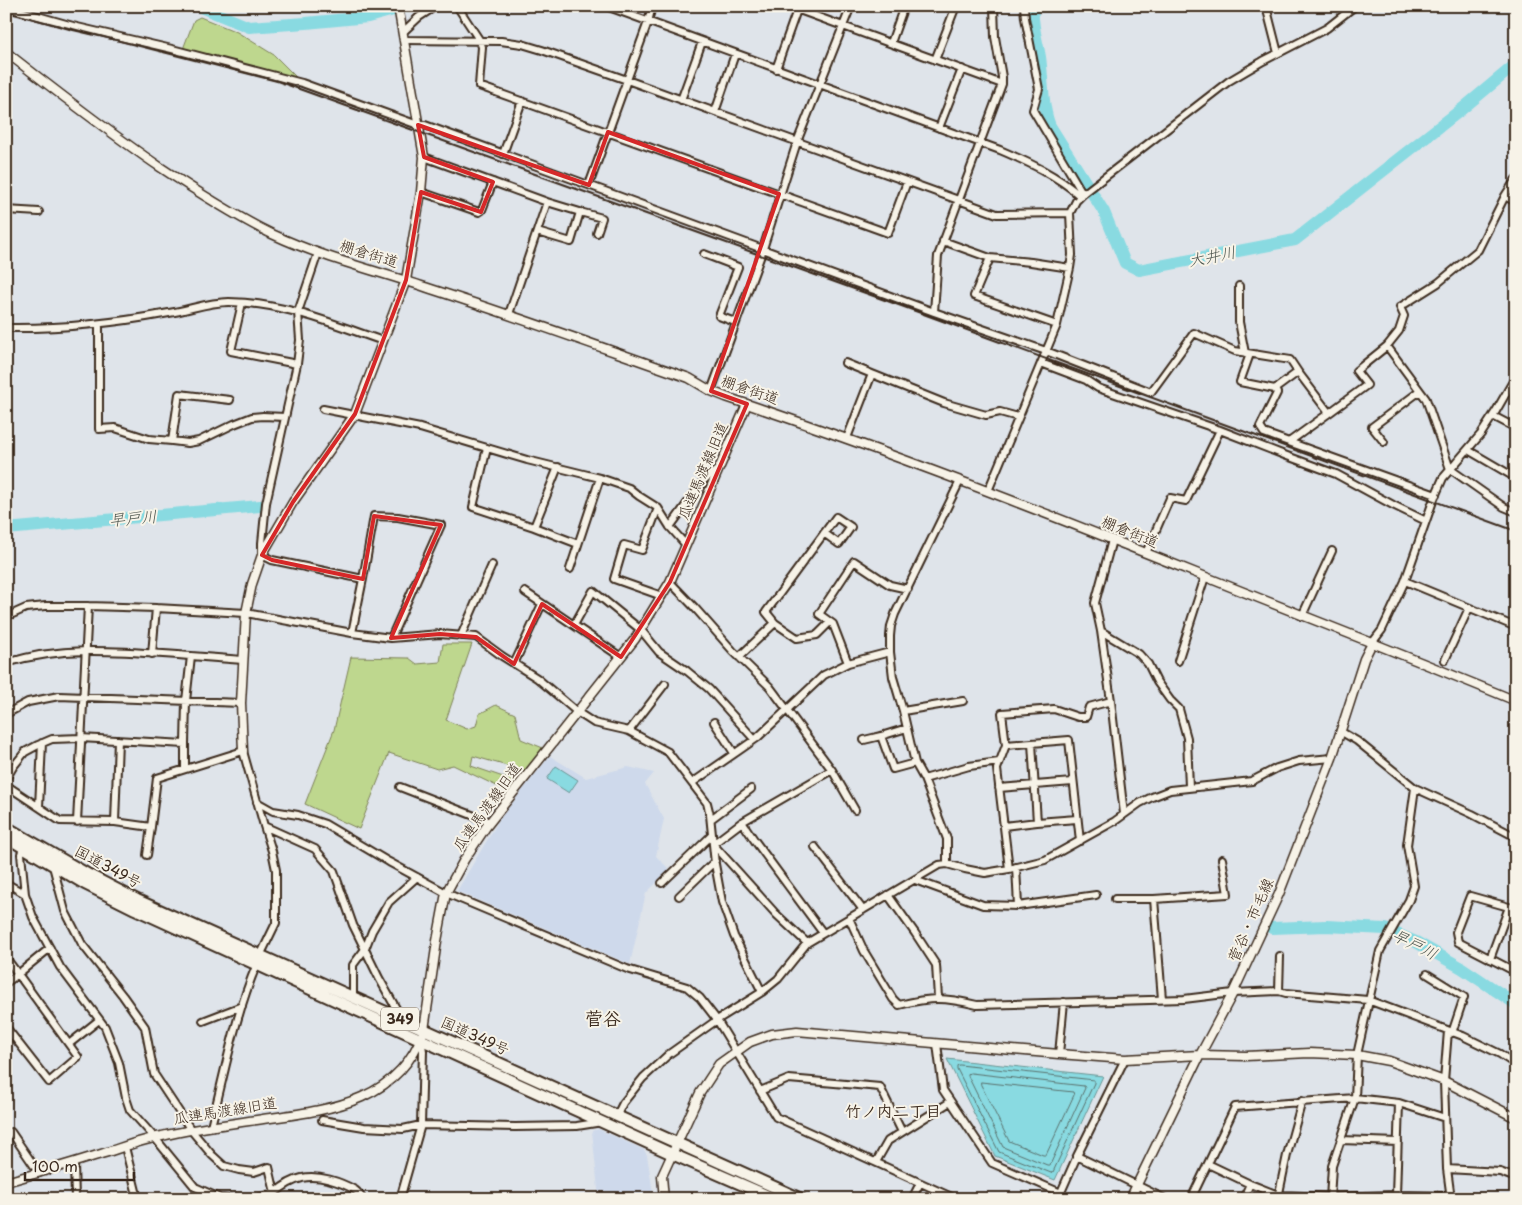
<svg xmlns="http://www.w3.org/2000/svg" width="1522" height="1205" font-family="'Playpen Sans','Klee One',sans-serif">
	<rect width="100%" height="100%" fill="#dfe4ea"/>
	<filter id="ink" filterUnits="userSpaceOnUse"><feTurbulence type="fractalNoise" baseFrequency=".02" numOctaves="2"/><feDisplacementMap in="SourceGraphic" scale="10" xChannelSelector="R" yChannelSelector="G"/><feConvolveMatrix kernelMatrix="1 2 1 2 8 2 1 2 1" color-interpolation-filters="sRGB"/></filter>
	<g filter="url(#ink)">
		<path fill="#ced9eb" d="M550,756L586,778L628,767L654,773L645,784L664,819L656,856L670,870L646,893L630,964L457,891L499,820Z
			M598,1129L644,1150L647,1155L654,1199H599L592,1131Z"/>
		<path fill="#bed78e" stroke="#7c8056" d="M200,17L237,32L274,55L298,79L183,49L194,20Z
			M443,644H472L446,720L467,729L476,726L479,714L496,705L515,714L521,739L543,748L524,771L473,756L471,766L512,780L505,790L453,765L437,769L389,753L359,829L305,804L334,730L351,657L409,658L417,664L440,662Z"/>
		<path fill="#89dae1" stroke="#6a9493" d="M556,766L578,780L569,793L547,779Z
			M947,1059L1103,1076L1055,1180L995,1156Z"/>
		<g fill="none" stroke-linecap="round" stroke-linejoin="round">
			<path stroke="#5a706c" stroke-width="1" d="M960,1065L1094,1080V1083L1053,1172L1051,1173L999,1152L957,1069V1066Z
				M971,1073L1084,1086L1085,1088L1050,1165H1047L1003,1147L968,1076V1074Z
				M981,1082L1073,1092L1074,1095L1046,1155H1043L1009,1141L981,1085Z"/>
			<path stroke="#89dae1" stroke-width="12" d="M198,6L249,27L306,23L368,17L408,6
				M1033,6C1031,23 1037,40 1040,57C1043,78 1042,107 1050,126L1104,212L1125,263L1139,270L1295,240L1462,109L1516,64
				M6,529L260,506
				M1272,928L1326,926L1385,929L1416,942L1462,968L1516,1004"/>
			<g stroke="#3b2a1e" stroke-width="10">
				<path id="minor" d="M457,6L480,41L482,47L479,86L888,233L907,182
					M606,6L1000,150C1028,162 1057,175 1080,196
					M788,6L1002,84
					M1024,6L1025,18L1039,89L1033,110L1083,194
					M1266,6L1278,53
					M6,7L73,26L172,49L302,83L418,125H425L934,312L1046,351L1151,392L1194,333L1235,351L1290,360L1298,372
					M403,32L419,17L436,6
					M404,40L501,41L522,44L542,50L627,80L997,214L1070,213
					M891,43L904,6
					M935,60L956,6
					M776,69L798,7
					M681,100L702,42
					M715,112L735,54
					M939,128L962,69
					M503,154L522,101
					M424,157L547,202L580,212L571,242L537,232
					M1516,179L1505,196L1478,250L1438,283L1400,307L1404,316L1399,331L1387,346L1426,399L1450,469L1504,507L1516,512
					M589,185L648,22L652,6
					M421,192L479,212L482,210L493,182
					M1505,196L1516,202
					M6,210L39,212
					M580,212L602,218L597,233
					M943,241L990,258L1031,262L1070,268
					M318,253L298,312L300,340L297,364L266,503L262,543V555L272,560L363,579L352,633
					M704,254L738,267L719,316L735,322
					M990,258L974,296L1057,325
					M1239,286V322L1245,353
					M242,303L231,351L297,364
					M934,312L938,256L1002,84V77L995,37L994,6
					M509,314L547,202
					M99,324V429L115,428L149,439L172,441L179,394L230,400
					M6,328C61,329 115,323 169,313C189,310 208,302 229,302C282,302 333,324 383,341
					M1250,354L1240,382L1275,389
					M845,363L872,374L847,438
					M1041,363L1086,380L1098,388L1220,430L1287,456L1336,474L1393,505L1426,521
					M872,374L944,403L986,415L1000,412L1018,417
					M711,391L761,255L797,142L851,6
					M323,409L420,428L527,460L600,478
					M1329,413L1367,385L1356,371L1387,346
					M1493,416L1516,428
					M172,441L188,443L199,441L234,424L252,417L263,416L285,417
					M1289,442L1329,413L1298,372L1275,389L1277,393L1260,427L1264,433L1436,495
					M1384,442L1372,427L1420,391
					M487,448L473,507L534,527L558,467
					M1468,450L1516,478
					M988,491L1057,325L1070,268L1072,255L1070,213L1076,201L1083,194L1229,81L1263,61L1327,28L1355,6
					M658,508L642,550L624,545L614,579L662,596
					M534,527L578,544
					M670,527L704,480L718,469
					M824,533L839,544L851,527L836,517L766,612L775,623L797,638L817,635L830,622
					M1112,540L1095,603L1101,631L1111,701L1124,814
					M1146,553L1170,498L1186,501L1220,430
					M570,569L600,478L629,488L639,496L658,508L670,527L686,545
					M363,579L374,516L398,517L441,525L391,638
					M1405,581L1516,627
					M670,582L695,608L733,651L770,687L832,770L742,822L755,841L823,933
					M525,592L621,657
					M1302,616L1332,551
					M6,617L26,608L46,606H88L156,608L246,613L352,633L391,638L440,634L476,637L502,656L537,678L577,712L594,723L629,731L668,752L707,803L710,815L715,864L722,902L734,936L762,992
					M574,625L593,591L641,630L659,652L687,671L709,689L754,739
					M1101,631L1139,654L1148,664L1157,682L1170,700L1179,709L1187,738L1189,787
					M461,636L492,565
					M1372,643L1382,630L1405,581L1433,501L1443,478L1481,434L1496,411L1516,376
					M890,652L848,663L833,624L819,614L854,561L890,585L908,589
					M152,654L156,608
					M191,656L243,660
					M739,657L775,623
					M1445,660L1469,608
					M1178,661L1205,577
					M6,663C67,644 129,652 191,656L186,701L185,744L81,738L52,739L38,745L25,752L13,767L6,779
					M514,664L542,604
					M903,711L963,701
					M6,714L28,702L59,696L241,703
					M714,722L734,753
					M629,731L665,684
					M881,736L893,769L915,763
					M864,740L881,736L907,728
					M1032,743L1037,822L1077,819
					M1006,745L1002,713L1054,709L1078,717H1086L1089,707L1111,701
					M185,769V744
					M832,770L855,810
					M924,779L969,766L999,762
					M692,783L757,738L824,675L848,663
					M6,785L60,821L115,822L151,827L157,778L243,751L264,826L272,851L276,870V923L260,956
					M400,787L490,822
					M999,788L1073,782
					M1415,788L1472,814L1516,837
					M257,802L273,811L298,815L325,824L389,862L446,893L627,969L687,987L700,998L717,1020L776,1117L956,1199
					M39,807L42,743
					M711,819L751,789
					M77,822L88,606
					M115,822L118,740
					M742,822L713,844L776,914L807,943
					M264,826L315,849L334,871L353,925L379,978L402,1019
					M1004,826L1037,822
					M815,847L863,910
					M23,848L21,854L25,894L33,917L60,967L105,1027L119,1063L126,1098L130,1110L155,1138L195,1187L220,1198L233,1199
					M147,855L151,827
					M947,864L965,869L985,873L1009,869L1045,860L1115,821L1140,803L1152,797L1170,790L1252,781L1277,768L1299,761L1332,758
					M53,866L65,911L82,944L123,996L145,1027L154,1074L191,1130L212,1155L224,1166L239,1170L254,1172L269,1167L275,1193C282,1187 293,1180 302,1178C318,1174 341,1182 355,1190C358,1192 360,1196 363,1199
					M1016,867L1018,906
					M1009,869L997,769L1006,745L1069,740L1080,841
					M915,880L983,905L1018,906L1096,895
					M6,883L25,894
					M662,883L712,835
					M888,895L915,933L936,965L938,998
					M679,896L715,861
					M1115,899H1154
					M1516,909L1470,896L1456,932L1458,942L1516,972
					M849,918L864,951L893,999L899,1005C931,997 944,997 977,1005L1184,999L1233,993L1279,991L1286,993L1368,1000L1463,1036L1500,1054L1516,1065
					M6,958L18,974L50,948
					M1490,959L1509,907
					M1427,974L1464,997L1452,1033
					M6,983L18,974L78,1057L49,1082L6,1027
					M1279,991L1280,956
					M353,998V965L365,949L372,931L389,902L417,877
					M1162,999L1154,899L1228,894L1222,859
					M203,1021L242,1006
					M1448,1031L1444,1081L1447,1169L1451,1199
					M69,1044L99,1020
					M937,1044L943,1090L992,1163L1061,1193
					M1059,1054L1064,1002
					M760,1091L789,1079L880,1087L902,1132
					M617,1115L623,1103L643,1078L669,1054L717,1020L762,992L778,979L807,943L939,865L947,864V839L924,779L915,763L903,711L893,677L890,652V636L891,626L895,614L960,481
					M322,1120L364,1127L403,1129L421,1125L515,1127L577,1126L602,1122
					M211,1126C225,1072 235,1015 257,964
					M11,1132L39,1173
					M1341,1140L1398,1142
					M125,1147L138,1199
					M1077,1156L1165,1199
					M876,1162L888,1141L950,1102
					M74,1163L75,1199
					M1208,1164L1250,1184L1278,1195L1330,1197L1396,1195L1399,1103
					M1447,1169L1500,1172L1516,1178
					M1396,1195L1451,1196
					M1278,1198L1287,1155L1302,1101
					M233,1199H254L275,1193L277,1199
					M400,1199L421,1125L423,1051L421,1039
					M912,1199L920,1183
					M1058,1199L1077,1156L1125,1059
					M1191,1199L1235,1107L1355,1098L1399,1103L1445,1118
					M1243,1199L1250,1184
					M1330,1199L1332,1166L1355,1098L1357,1055L1380,951L1409,900L1414,886L1407,845L1415,788L1357,741L1340,731"/>
			</g>
			<g stroke="#3b2a1e" stroke-width="11">
				<path id="tertiary" d="M6,52C57,92 107,131 160,167C196,191 233,215 272,234C323,258 378,271 431,289C518,317 603,348 689,378L711,391L726,397C885,450 1041,511 1196,573C1303,616 1410,657 1516,701
					M243,751L241,703L246,613L252,584L262,555L293,502L355,414L406,280L421,192L424,157L398,6
					M6,1182C38,1173 69,1164 101,1154C121,1148 141,1140 162,1136C195,1128 229,1124 263,1119C328,1110 399,1103 424,1030L437,941L446,893L464,860L486,827L635,639L670,582L747,404
					M664,1199L662,1176L700,1093L719,1064L750,1042L772,1034L797,1031L1059,1054L1125,1059L1200,1055L1246,1056L1309,1053L1357,1055L1389,1061L1444,1081L1516,1118
					M1130,1199L1200,1055L1233,993L1279,894L1332,758L1364,659L1372,643"/>
			</g>
			<g stroke="#3b2a1e" stroke-width="14">
				<path id="trunk" d="M6,827L89,875L137,900L801,1199
					M6,837L85,884L135,909L672,1154L775,1199"/>
			</g>
			<use href="#minor" stroke="#f7f3e8" stroke-width="6"/>
			<use href="#tertiary" stroke="#f7f3e8" stroke-width="8"/>
			<use href="#trunk" stroke="#f7f3e8" stroke-width="10"/>
			<path stroke="#3b2a1e" stroke-width="2" d="M6,12L277,81L918,312L1516,531"/>
		</g>
	</g>
	<path fill="none" stroke="#d62828" stroke-width="4" stroke-linejoin="round" d="M418,125L589,185L608,132L779,194L711,391L747,404L670,582L621,657L542,604L514,664L476,637L440,634L391,638L441,525L374,516L363,579L272,560L262,555L293,502L355,414L406,280L421,192L481,212L493,182L424,157Z"/>
	<g text-anchor="middle" stroke-width="4" stroke-linejoin="round" paint-order="stroke">
		<rect fill="#f7f3e8" stroke="#73665b" stroke-width="1" x="381" y="1007.5" width="38" height="23" rx="4"/>
		<g font-size="14" font-weight="bold" fill="#3b2a1e">
			<text x="400" y="1024">349</text>
		</g>
		<g font-size="15" fill="#3b2a1e" stroke="#f7f3e8">
			<text transform="translate(369 254) rotate(17)" y="5">棚倉街道</text>
			<text transform="translate(750 390) rotate(19)" y="5">棚倉街道</text>
			<text transform="translate(703 471) rotate(-67)" y="5">瓜連馬渡線旧道</text>
			<text transform="translate(1130 532) rotate(22)" y="5">棚倉街道</text>
			<text transform="translate(487 807) rotate(-54)" y="5">瓜連馬渡線旧道</text>
			<text transform="translate(108 867) rotate(28)" y="5">国道349号</text>
			<text transform="translate(1251 920) rotate(-66)" y="5">菅谷・市毛線</text>
			<text transform="translate(475 1036) rotate(24)" y="5">国道349号</text>
			<text transform="translate(225 1111) rotate(-9)" y="5">瓜連馬渡線旧道</text>
		</g>
		<g font-size="16" font-style="italic" fill="#4e564f" stroke="#f7f3e8">
			<text transform="translate(1212 256) rotate(-11)" y="6">大井川</text>
			<text transform="translate(133 518) rotate(-5)" y="6">早戸川</text>
			<text transform="translate(1415 944) rotate(27)" y="6">早戸川</text>
		</g>
		<g font-size="16" font-weight="bold" fill="#3b2a1e" stroke="#f7f3e8">
			<text x="893" y="1117">竹ノ内二丁目</text>
		</g>
		<g font-size="18" font-weight="bold" fill="#3b2a1e" stroke="#f7f3e8">
			<text x="603" y="1025">菅谷</text>
		</g>
	</g>
	<rect width="1522" height="1205" fill="none" stroke="#f7f3e8" stroke-width="25"/>
	<rect x="12" y="12" width="1497" height="1180" fill="none" stroke="#3b2a1e" stroke-width="2" filter="url(#ink)"/>
	<path d="M25 1172v8h109v-8" fill="none" stroke="#3b2a1e" stroke-width="2.5"/>
	<text x="32" y="1172" font-size="15" fill="#3b2a1e" stroke="#f7f3e8" stroke-width="4" paint-order="stroke">100 m</text>
</svg>
